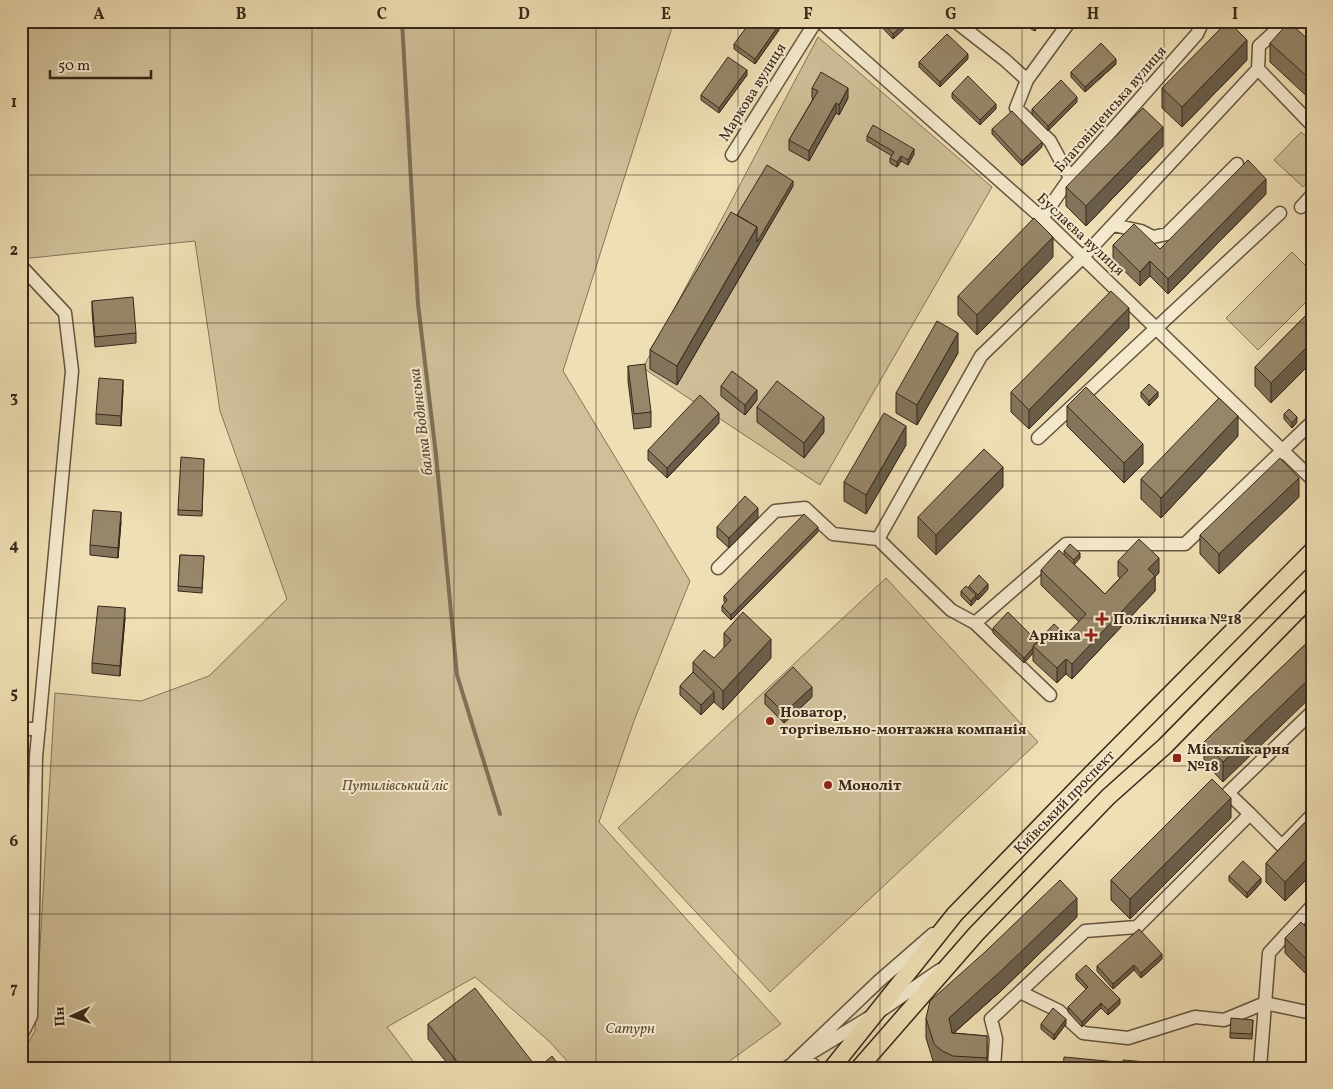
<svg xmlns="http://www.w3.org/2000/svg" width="1333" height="1089" font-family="Vollkorn,serif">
	<rect width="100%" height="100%" fill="#efdfb4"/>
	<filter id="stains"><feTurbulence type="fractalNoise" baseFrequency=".004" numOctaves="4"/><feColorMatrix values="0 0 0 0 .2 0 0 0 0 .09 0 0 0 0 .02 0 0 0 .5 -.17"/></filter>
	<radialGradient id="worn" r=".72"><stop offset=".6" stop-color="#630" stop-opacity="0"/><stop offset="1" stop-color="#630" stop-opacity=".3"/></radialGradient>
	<path fill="#d0c09a" stroke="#84745a" d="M21,21H674L563,371L690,581L635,718L599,822L781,1024L720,1068H573L550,1042L475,977L387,1027L418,1068H21V1055L35,1031L55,693L141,701L209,676L287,599L220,411L195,241L21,259Z
		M818,37L992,187L820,485L643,368Z
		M1301,132L1312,142V178L1303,187L1274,160Z
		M1292,252L1312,272V296L1258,350L1226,318Z
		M886,578L1038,742L770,992L618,828Z"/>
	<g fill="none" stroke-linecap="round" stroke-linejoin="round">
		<path stroke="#807057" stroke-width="4" d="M402,21L418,304L436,455L457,675L500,814"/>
		<g stroke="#655540" stroke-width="15">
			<path id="minor" d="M820,21L1042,218L1312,479
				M955,21L1005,60L1027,80L1016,108L1050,141L1070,178
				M1284,23L1259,46L1258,69L1312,125
				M1027,80L1070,21
				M732,155L816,21
				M1301,207L1312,195
				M1042,218L1070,178L1197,34L1203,21
				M1113,225L1141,231L1153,237L1167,234L1237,164
				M21,266L65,313L72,371L36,757L31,1016L21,1036
				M1038,438L1280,213
				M878,539L981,356L1082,258L1258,69
				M718,568L775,511L805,508L833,534L878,539L951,610L975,623L1066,544H1185L1312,422
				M975,623L1050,695
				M21,729H39
				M1250,814L1282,846L1312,815
				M1020,992L1059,1011L1083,1033L1128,1038L1195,1017L1224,1020L1265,1003L1312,1013
				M794,1062L879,981L933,934
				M794,1062C804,1059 809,1060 816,1068
				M786,1068L880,1011L940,970
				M994,1068L996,1039L991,1019L1085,931L1137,927L1250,814L1228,793L1312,712
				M1260,1068L1269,953L1312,906"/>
		</g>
		<g stroke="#37271a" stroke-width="19">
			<path id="major" d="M832,1068L955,914L1089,776L1312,551
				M859,1068L976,934L1108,797L1165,746L1312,596"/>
		</g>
		<use href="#minor" stroke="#f5eace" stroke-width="12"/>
		<use href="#major" stroke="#efdfb4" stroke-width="16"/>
	</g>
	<path fill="#82745b" stroke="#37271a" d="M876,21H921L915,26L911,22L893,39Z
		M1016,21H1039L1035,31Z
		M779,30L755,64L734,49V44Z
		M1270,43H1312V101L1270,62Z
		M968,59L940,87L919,67V62Z
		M1247,60L1182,127L1162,108V88Z
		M1116,64L1085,92L1071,77V72Z
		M747,75L719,113L701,100V95Z
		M812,88L848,98L839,115L836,113L809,161L789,150V140L813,99L812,98Z
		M952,93L996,109L980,125L952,98Z
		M1077,102L1048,131L1032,114V109Z
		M992,129L1042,147L1022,166L992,134Z
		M867,136L914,154L908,165L901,161L897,167L890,163V158L892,156L867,141Z
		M1163,146L1086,226L1066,206V187Z
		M793,186L677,385L650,369V350L737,215Z
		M1266,194L1168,294L1150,276L1140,286L1113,260V245L1160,249Z
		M1312,198V222L1309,220V200Z
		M1053,257L977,335L958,315V296Z
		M92,301L136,333V343L95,347L92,311Z
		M1312,309L1271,403L1255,386V367Z
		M1129,328L1029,429L1011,412V392Z
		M958,353L917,425L896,413V393Z
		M628,366L651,412V427L634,429L628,381Z
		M721,386L757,400L745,415L721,396Z
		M123,390L121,426L96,424V414Z
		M1141,392L1158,397L1149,406L1141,397Z
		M1067,406L1143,464L1124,483L1067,426Z
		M757,407L824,432L804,458L757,422Z
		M1284,414L1297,422L1292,428L1284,419Z
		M719,423L667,478L648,460V450Z
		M1238,436L1161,518L1141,499V479Z
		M906,445L866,514L844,501V482Z
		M204,459L202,516L178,515V510Z
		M1003,487L936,555L918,537V517Z
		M1299,497L1219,574L1200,554V535Z
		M758,518L729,548L717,537V527Z
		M121,522L118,558L90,555V545Z
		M818,532L731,620L722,611V606L725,603L724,601V596Z
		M1064,551L1080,558L1074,564L1105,594L1120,578L1118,576V561L1159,573L1155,577V591L1072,679L1066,674L1057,683L1033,661V653L1024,663L993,633V628L1038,642L1066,635L1079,622L1041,585V570L1064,555Z
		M180,555L204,556L202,593L178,591Z
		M969,586L988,589L978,600L976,598V600L971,606L961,596V591L969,588Z
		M125,618L120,676L92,673V663Z
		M724,633L771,658L723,710L714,702L701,715L680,695V686L693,672V662L714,658L724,648Z
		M1312,638L1223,782L1204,762V742Z
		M765,694L812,697L784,723L765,704Z
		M1312,815V874L1285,901L1266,882V863Z
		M1231,818L1130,919L1111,900V880Z
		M1229,876L1261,883L1247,898L1229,881Z
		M1077,917L1002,990L954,1033L987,1036V1068H938L934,1064L926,1038V1018Z
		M1312,933V980L1285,953V938Z
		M1162,959L1141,978L1134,970L1113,989L1097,971V966Z
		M1076,974L1120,1004L1108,1015L1101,1008L1082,1027L1068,1012V1007L1086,989L1076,979Z
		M1253,1020L1252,1039L1230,1038V1033Z
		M428,1024L537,1068H451L428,1039Z
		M1041,1024H1066L1054,1040L1041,1029Z"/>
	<path fill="#6a5e4a" stroke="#37271a" d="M907,21H911V22L893,39V34Z
		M916,21H921L915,26Z
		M1037,21H1039L1035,31V26Z
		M779,25V30L755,64V59Z
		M1247,40V60L1182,127V107Z
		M968,54V59L940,87V82Z
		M1116,59V64L1085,92V87Z
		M747,70V75L719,113V108Z
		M848,88V98L839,115V105Z
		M1077,97V102L1048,131V126Z
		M836,103V113L809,161V151Z
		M996,104V109L980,125V120Z
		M1163,127V146L1086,226V206Z
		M1042,142V147L1022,166V161Z
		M914,149V154L908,165V160Z
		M901,156V161L897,167V162Z
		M1266,179V194L1168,294V279Z
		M793,181V186L677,385V366L757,227Z
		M1053,237V257L977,335V315Z
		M1150,261V276L1140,286V272Z
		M1129,308V328L1029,429V410Z
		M958,333V353L917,425V405Z
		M1312,342V362L1271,403V383Z
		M123,380V390L121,426V416Z
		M757,390V400L745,415V405Z
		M1158,392V397L1149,406V401Z
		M719,413V423L667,478V468Z
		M1238,416V436L1161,518V498Z
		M824,417V432L804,458V443Z
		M1297,417V422L1292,428V423Z
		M906,426V445L866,514V495Z
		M1143,444V464L1124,483V463Z
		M1003,467V487L936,555V535Z
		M1299,478V497L1219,574V554Z
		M758,508V518L729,548V538Z
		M121,512V522L118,558V548Z
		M818,527V532L731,620V615Z
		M1080,553V558L1074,565V560Z
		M1159,558V573L1155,577V591L1072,679V664L1148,569Z
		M988,584V589L978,600V595Z
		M976,595V600L971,606V601Z
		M125,608V618L120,676V666Z
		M771,639V658L723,710V691Z
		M1033,648V653L1024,663V658Z
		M1066,659V674L1057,683V668Z
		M1312,676V696L1223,782V762Z
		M812,687V697L784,723V713Z
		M714,692V702L701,715V705Z
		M1231,798V818L1130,919V899Z
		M1312,854V874L1285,901V882Z
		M1261,878V883L1247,898V893Z
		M1077,898V917L1002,990L949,1037V1018Z
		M1162,954V959L1141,978V973Z
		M1134,965V970L1113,989V984Z
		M1120,999V1004L1108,1015V1010Z
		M1101,1003V1008L1082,1027V1022Z
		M1066,1019V1024L1054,1040V1035Z"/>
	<path fill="#97876a" stroke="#37271a" d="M751,21H774L779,25L755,59L734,44Z
		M881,21H907L893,34Z
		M1026,21H1037L1035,26Z
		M1228,21L1247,40L1182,107L1162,88Z
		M1289,22L1312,43V81L1270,43Z
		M947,34L968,54L940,82L919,62Z
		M1101,43L1116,59L1085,87L1071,72Z
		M728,57L747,70L719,108L701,95Z
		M821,72L848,88L839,105L836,103L809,151L789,140L818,91L812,88Z
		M968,76L996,104L980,120L952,93Z
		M1061,80L1077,97L1048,126L1032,109Z
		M1143,108L1163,127L1086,206L1066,187Z
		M1012,111L1042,142L1022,161L992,129Z
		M873,125L914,149L908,160L901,156L897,162L890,158L894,152L867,136Z
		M1248,160L1266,179L1168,279L1150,261L1140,272L1113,245L1134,224L1160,249Z
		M767,165L793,181L757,242V227L737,215Z
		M731,212L757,227L677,366L650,350Z
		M1034,218L1053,237L977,315L958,296Z
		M1111,291L1129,308L1029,410L1011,392Z
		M133,297L136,333L95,337L92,301Z
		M1312,309V342L1271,383L1255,367Z
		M937,321L958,333L917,405L896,393Z
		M645,364L651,412L634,414L628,366Z
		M732,371L757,390L745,405L721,386Z
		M99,378L123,380L121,416L96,414Z
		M777,381L824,417L804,443L757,407Z
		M1149,384L1158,392L1149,401L1141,392Z
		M1086,387L1143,444L1124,463L1067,406Z
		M700,395L719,413L667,468L648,450Z
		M1219,398L1238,416L1161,498L1141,479Z
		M1289,409L1297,417L1292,423L1284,414Z
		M884,413L906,426L866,495L844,482Z
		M984,449L1003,467L936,535L918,517Z
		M181,457L204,459L202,511L178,510Z
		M1280,458L1299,478L1219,554L1200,535Z
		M745,496L758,508L729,538L717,527Z
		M93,510L121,512L118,548L90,545Z
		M804,514L818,527L731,615L722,606L727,600L724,596Z
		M1139,539L1159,558L1148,569L1155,576L1072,664L1066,659L1057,668L1033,646L1054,624L1066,635L1086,614L1041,570L1059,550L1105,594L1128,570L1118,561Z
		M1070,544L1080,553L1074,560L1064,551Z
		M180,555L204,556L202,588L178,586Z
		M979,575L988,584L978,595L969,586Z
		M966,586L976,595L971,601L961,591Z
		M98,606L125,608L120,666L92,663Z
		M743,612L771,639L723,691L693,662L704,650L714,658L731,640L724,633Z
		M1008,612L1038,642L1033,646V648L1024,658L993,628Z
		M1312,638V676L1223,762L1204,742Z
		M793,667L812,687L784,713L765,694Z
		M693,672L714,692L701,705L680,686Z
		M1212,779L1231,798L1130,899L1111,880Z
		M1312,815V854L1285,882L1266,863Z
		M1243,861L1261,878L1247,893L1229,876Z
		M1060,880L1077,898L1002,970L949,1018L952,1033L987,1036V1058L953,1056L942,1051L934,1044L926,1018L930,1001L985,952Z
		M1301,922L1312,933V965L1285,938Z
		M1139,929L1162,954L1141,973L1134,965L1113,984L1097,966Z
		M1086,965L1120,999L1108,1010L1101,1003L1082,1022L1068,1007L1088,987L1076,974Z
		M475,988L537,1068H462L428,1024Z
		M1053,1008L1066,1019L1054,1035L1041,1024Z
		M1231,1018L1253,1020L1252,1034L1230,1033Z
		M552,1056L561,1068H538Z
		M1064,1057L1117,1062L1116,1068H1063Z
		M1123,1060L1170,1064V1068H1123Z"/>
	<path fill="none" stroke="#37271a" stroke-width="1" stroke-opacity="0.55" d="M170,21V1068M312,21V1068M454,21V1068M596,21V1068M738,21V1068M880,21V1068M1022,21V1068M1164,21V1068M21,175H1312M21,323H1312M21,471H1312M21,618H1312M21,766H1312M21,914H1312"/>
	<g fill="#8f2418" stroke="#f5eace" stroke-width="2">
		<path d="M1099.5 611.5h5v5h5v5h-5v5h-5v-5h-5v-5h5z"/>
		<path d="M1088.5 627.5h5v5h5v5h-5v5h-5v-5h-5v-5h5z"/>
		<circle cx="770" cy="721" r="5"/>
		<rect x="1172" y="753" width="10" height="10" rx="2.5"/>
		<circle cx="828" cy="785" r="5"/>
	</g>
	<g text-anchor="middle" stroke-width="4" stroke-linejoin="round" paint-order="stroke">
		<g font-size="15" fill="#37271a" stroke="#f5eace">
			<text transform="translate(752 92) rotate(-58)" y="5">Маркова вулиця</text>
			<text transform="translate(1110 109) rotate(-49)" y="5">Благовіщенська вулиця</text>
			<text transform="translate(1081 234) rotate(43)" y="5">Буслаєва вулиця</text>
			<text transform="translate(1064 802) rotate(-46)" y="5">Київський проспект</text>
		</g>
		<g font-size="15" font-weight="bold" fill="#37271a" stroke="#f5eace" text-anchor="start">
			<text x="1113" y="624">Полікліника №18</text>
			<text x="1081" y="640" text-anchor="end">Арніка</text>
			<text x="780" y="717">Новатор,<tspan x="780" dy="17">торгівельно-монтажна компанія</tspan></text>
			<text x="1187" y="754">Міськлікарня<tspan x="1187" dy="17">№18</tspan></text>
			<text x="838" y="790">Моноліт</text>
		</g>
		<g font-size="15" font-style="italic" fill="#5d4d3a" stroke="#f5eace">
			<text x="395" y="790">Путилівський ліс</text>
			<text x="630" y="1033">Сатурн</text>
		</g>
		<g font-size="16" font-style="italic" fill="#5b4b39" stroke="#f5eace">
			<text transform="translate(420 422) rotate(-97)" y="6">балка Водянська</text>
		</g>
	</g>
	<rect width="1333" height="1089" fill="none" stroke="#efdfb4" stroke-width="55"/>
	<g transform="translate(72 1016) rotate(267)" stroke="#f5eace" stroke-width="4" paint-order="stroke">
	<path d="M0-4L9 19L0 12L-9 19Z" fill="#37271a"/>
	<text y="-8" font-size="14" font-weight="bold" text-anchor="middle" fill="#37271a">Пн</text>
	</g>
	<path d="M50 70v8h101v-8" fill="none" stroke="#37271a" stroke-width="2.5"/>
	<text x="58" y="70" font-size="15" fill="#37271a" stroke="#f5eace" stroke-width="4" paint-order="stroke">50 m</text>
	<rect x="28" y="28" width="1278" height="1034" fill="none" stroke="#37271a" stroke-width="2"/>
	<g font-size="16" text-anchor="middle" font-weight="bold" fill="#37271a">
		<text x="99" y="19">A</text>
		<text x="241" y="19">B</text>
		<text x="382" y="19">C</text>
		<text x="524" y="19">D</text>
		<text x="666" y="19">E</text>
		<text x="808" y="19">F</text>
		<text x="951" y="19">G</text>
		<text x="1093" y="19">H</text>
		<text x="1235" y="19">I</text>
		<text x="14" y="107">1</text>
		<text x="14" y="255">2</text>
		<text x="14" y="402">3</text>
		<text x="14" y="550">4</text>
		<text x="14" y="698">5</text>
		<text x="14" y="846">6</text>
		<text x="14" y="993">7</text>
	</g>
	<rect width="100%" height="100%" filter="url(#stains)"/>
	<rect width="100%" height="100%" fill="url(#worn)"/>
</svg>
